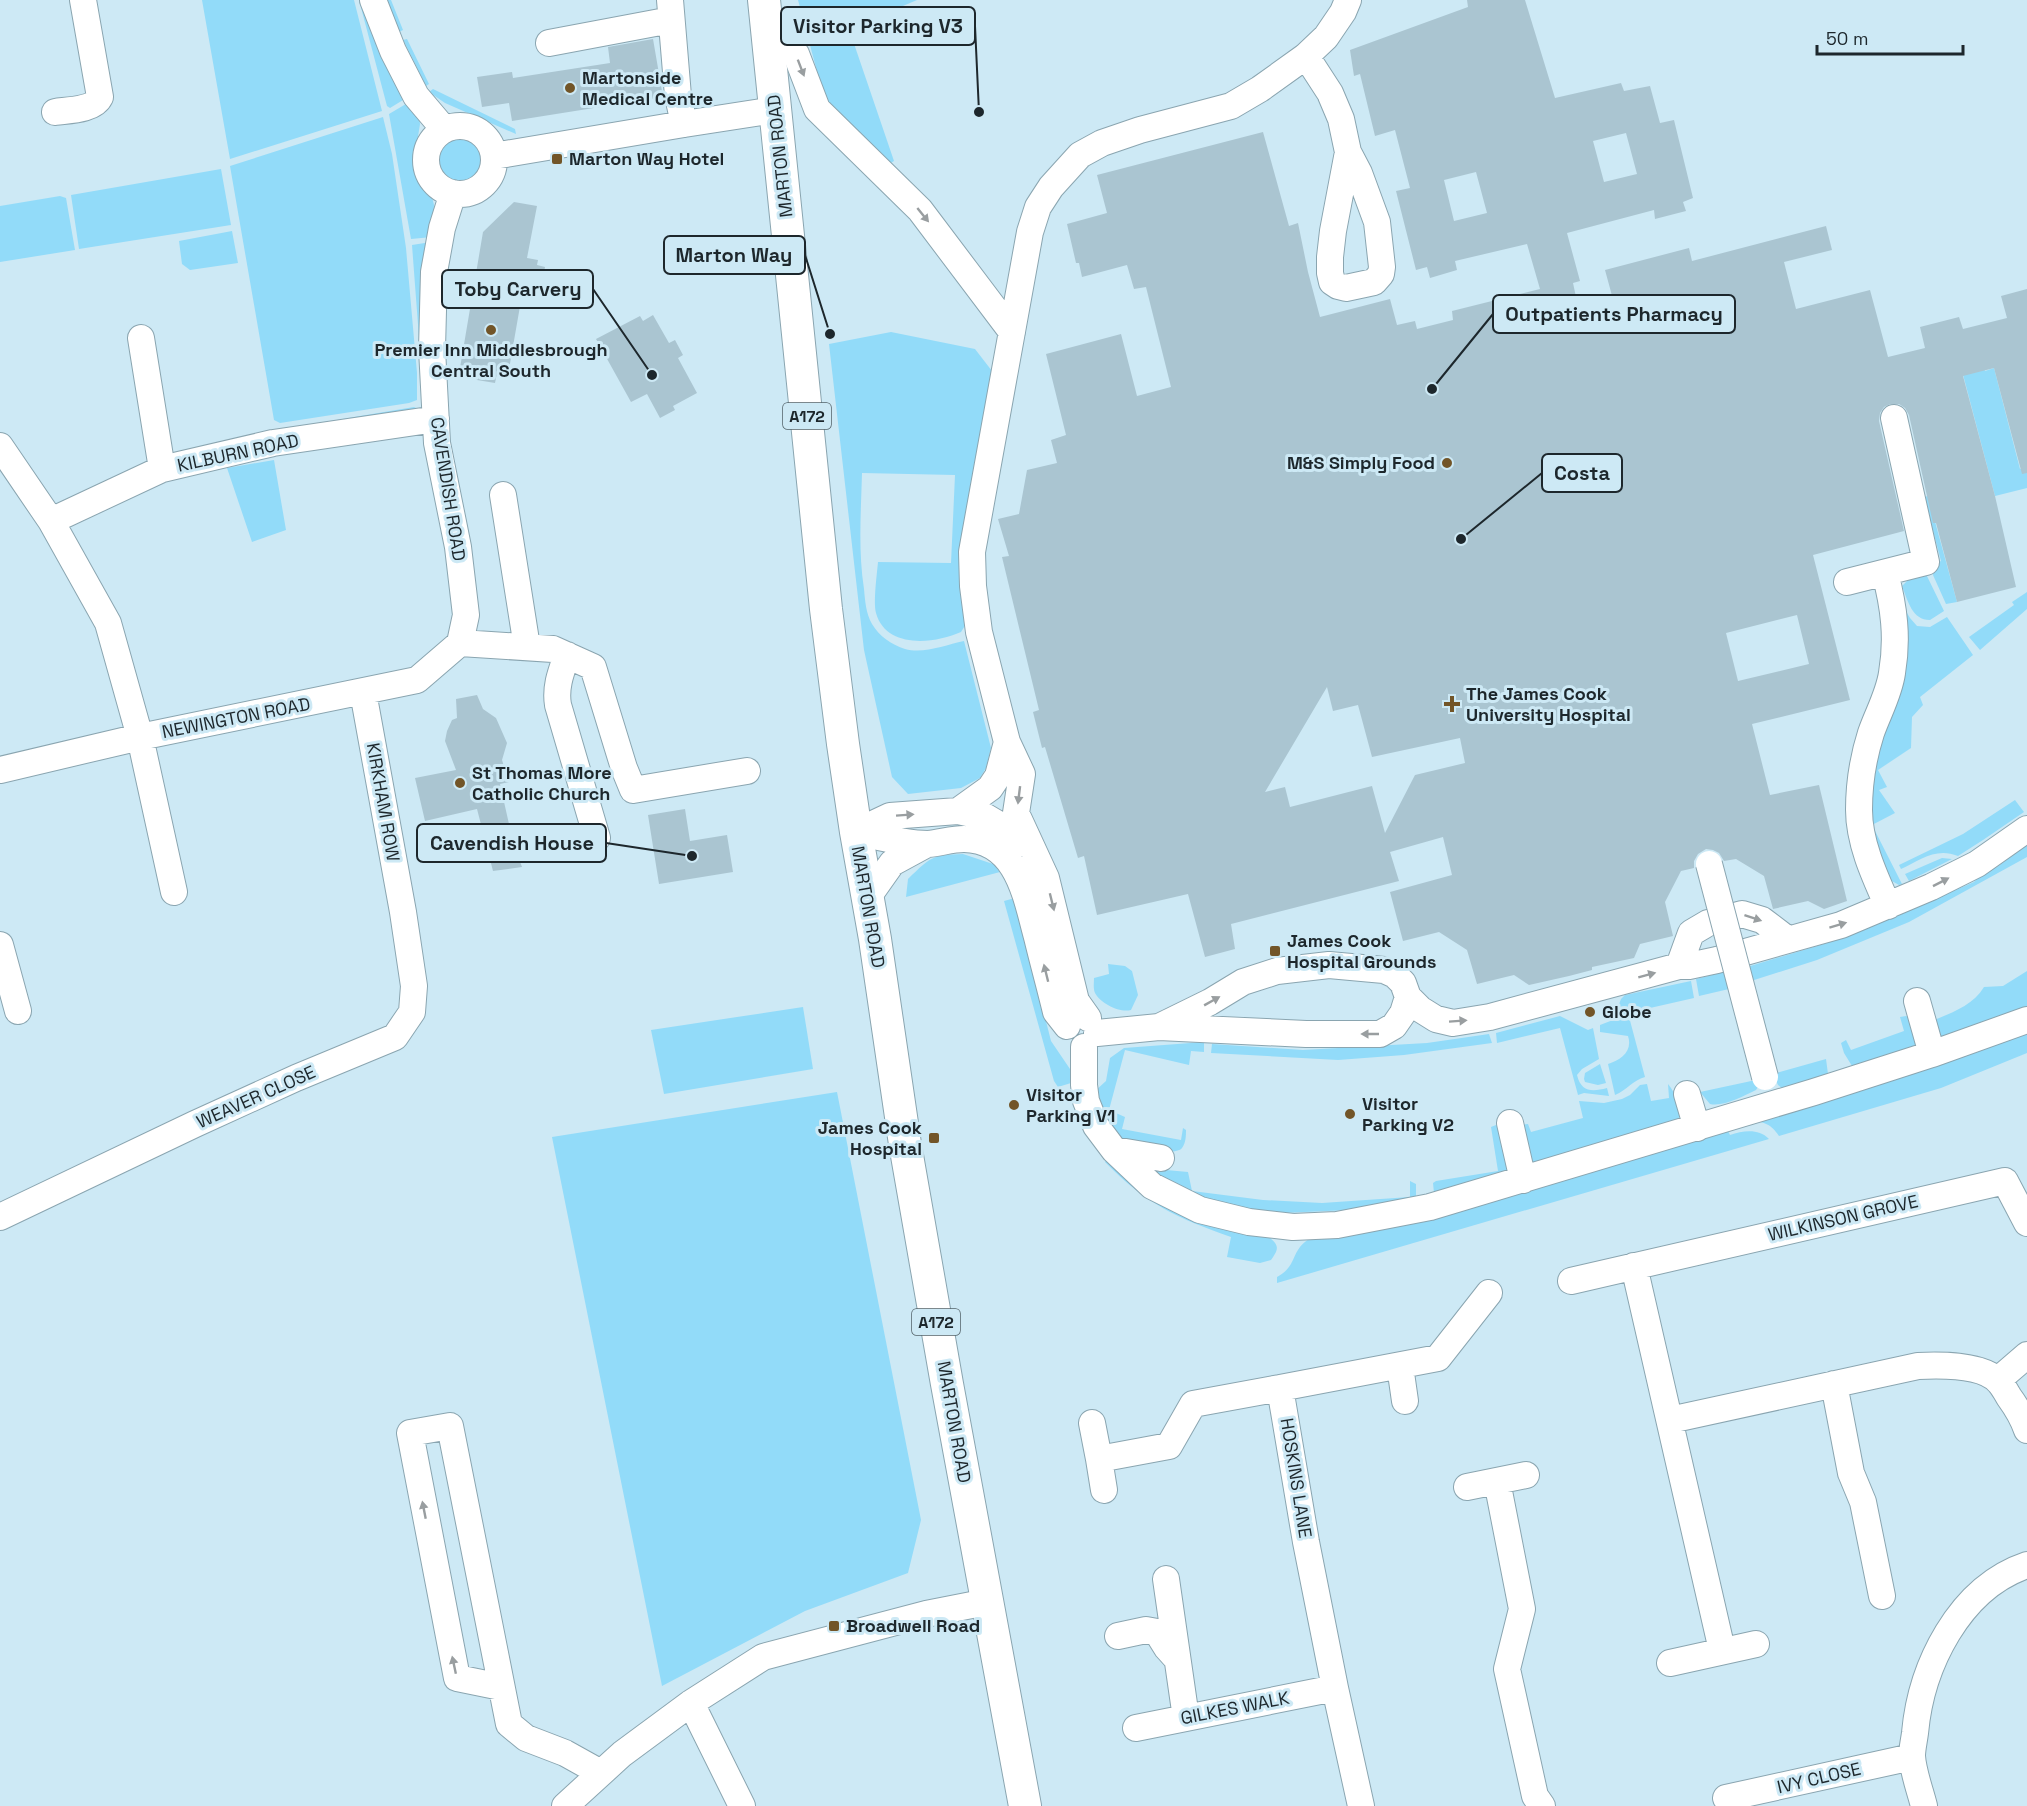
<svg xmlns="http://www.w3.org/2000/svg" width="2027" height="1806" font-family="'Space Grotesk',sans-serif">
	<rect width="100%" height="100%" fill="#cde9f5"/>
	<path fill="#92dbf9" d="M202,0H354L382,111L230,159Z
		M359,0H366L408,97L390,108L387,106Z
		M386,0H391L403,30L399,32Z
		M798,0H917L849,29L894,161L882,168L836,119L823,94Z
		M407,39L429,84L426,86L403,40Z
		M433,89L515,129L516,134L445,103L429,92Z
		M411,101L419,115L420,124L414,162L417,173L432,197L434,205L432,237L411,239L389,114Z
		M383,117L392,154L406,248L417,373V400L409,403L280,423L274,420L230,166Z
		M434 159a26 26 0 1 1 52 0a26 26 0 1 1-52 0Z
		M221,169L231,225L79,249L71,195Z
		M60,196L66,198L75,250L0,262V206Z
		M232,231L238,263L190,270L182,264L179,241Z
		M431,242L420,351L412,245Z
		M891,332L975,349L992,371L966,624L961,632C934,644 886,649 876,613C873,603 877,574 878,562L951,563L955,475L862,473C861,512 858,550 864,589C865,600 866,614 872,624C879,636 892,645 905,649C924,654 945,645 964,641L991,748L986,768L980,778L961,788L908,794L892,777L864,650L829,344Z
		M1982,361L1985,371L1994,368L2020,469L2027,467V488L1995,496L1961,367Z
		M414,407L418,409L277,430Z
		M274,460L286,530L252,542L227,468Z
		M1928,496L1957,602L1946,604L1933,575L1935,564L1941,561L1924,497Z
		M1925,572L1944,611L1930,620C1912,620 1908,601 1902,586L1911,577Z
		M2027,592V609L1980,650L1969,637L2014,605L2012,602Z
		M1903,606L1910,618L1917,626L1930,627L1947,617L1973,655L1920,697L1923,705L1912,717L1911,748L1878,770L1887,787L1879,790L1895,813L1872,825L1902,884L1899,885L1890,880L1871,844L1867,808Z
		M2015,800L2024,812L1983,840L1958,856C1936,847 1920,860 1901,869L1899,865L1963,834Z
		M2027,845V857L1909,922L1817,960L1751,981L1747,967L1827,943L1891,918L1974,882L1981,874L1997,867Z
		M963,854L993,864L1000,872L906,897L908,879C931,857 931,855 963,854Z
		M1942,858L1952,859L1909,881L1905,874Z
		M1015,898L1051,1041L1070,1069L1071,1083L1058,1087L1054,1081L1004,901Z
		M1108,964L1125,966L1132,971L1138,995L1131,1010C1120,1013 1101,1004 1095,993C1093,988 1094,983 1094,978L1109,974Z
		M2027,971V1012L1941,1040L1927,1023C1948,1014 1972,1007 1984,987L2003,986Z
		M1724,972L1729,989L1699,996L1696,979Z
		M1691,981L1694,998L1628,1013L1645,1077C1633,1080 1627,1090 1615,1095L1608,1064C1621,1060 1633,1051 1628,1036L1600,1032V1025L1613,1020L1621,999L1625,995Z
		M803,1007L813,1069L664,1094L651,1030Z
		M1560,1016L1588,1030L1593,1028L1599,1059L1582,1069L1577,1075C1581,1092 1592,1092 1607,1088L1609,1096L1584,1093L1578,1095L1560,1028L1497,1043L1496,1033Z
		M1906,1016L1916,1022L1921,1036L1915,1050L1863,1069L1852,1066L1844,1053L1841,1043L1846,1040L1851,1050L1904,1031L1900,1017Z
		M2027,1032V1053L1941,1088L1779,1136C1771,1124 1765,1122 1751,1121C1844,1095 1938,1069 2027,1032Z
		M1489,1034L1492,1043L1404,1055L1338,1060L1211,1053L1212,1044L1303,1050L1427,1043Z
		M1204,1042V1052L1191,1051L1189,1065L1125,1050L1109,1110L1125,1117L1122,1129L1181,1140L1183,1128L1186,1130C1186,1135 1186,1143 1182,1148C1176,1156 1138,1149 1129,1144C1126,1142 1121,1138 1118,1135C1105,1122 1100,1108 1095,1091L1106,1081L1110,1058L1124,1048Z
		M1826,1059L1828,1074L1823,1080L1783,1089L1778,1085L1773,1074Z
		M1600,1064L1606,1083L1598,1085L1585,1082L1584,1079L1585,1073Z
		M1756,1080L1758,1087L1756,1090C1743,1096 1724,1107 1710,1104L1700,1092Z
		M1647,1084L1651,1101L1669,1098L1668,1084C1676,1094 1682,1109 1678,1122L1530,1166L1520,1125L1528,1124L1531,1132L1583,1118L1579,1101L1604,1103L1622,1099L1630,1095L1640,1085Z
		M837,1092L921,1520L908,1573L805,1611L662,1686L552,1137Z
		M1496,1125L1503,1129L1511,1174L1434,1193L1433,1183L1436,1181L1498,1171L1491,1127Z
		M1728,1131L1730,1135C1743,1131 1758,1128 1769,1139L1277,1283V1277C1298,1266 1290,1251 1309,1239Z
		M1110,1156L1213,1225L1270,1238C1280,1246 1278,1250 1271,1260L1260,1263L1227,1257L1231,1237C1177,1218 1146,1204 1105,1162Z
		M1155,1169L1188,1172L1192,1191L1263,1200L1322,1203L1410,1197V1181L1416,1184V1198L1349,1210L1282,1213L1239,1207L1202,1198L1157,1177Z"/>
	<path fill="#aac5d1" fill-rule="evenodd" d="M1467,0H1525L1555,98L1621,83L1624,91L1650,86L1660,123L1674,120L1693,198L1683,202L1686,211L1655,219L1654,210L1567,233L1580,281L1573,283L1584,334L1620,325L1605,270L1689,248L1692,261L1826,226L1832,250L1784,262L1796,309L1870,290L1888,357L1925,348L1920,327L1959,317L1963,329L2007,318L2001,296L2027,289V473L2022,474L1994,368L1963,376L1995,496L2016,587L1957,602L1936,523H1933L1909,415L1905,408L1899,404H1890L1884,407L1880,413L1879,421L1904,531L1813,555L1850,700L1752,724L1770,795L1819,785L1847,901L1824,909L1808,901L1773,909L1764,876L1736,859L1724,861L1719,853L1713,850L1706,849L1698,854L1694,861V868L1681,871L1665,902L1673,936L1640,944L1634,958L1592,967V970L1569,976L1529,985L1514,975L1477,984L1467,950L1439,932L1403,941L1390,892L1452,875L1443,837L1390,852L1399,881L1231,924L1235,949L1205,957L1188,894L1097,915L1084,856L1078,858L1045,747L1042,748L1033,712L1039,710L1002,557L1009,556L998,519L1019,514L1027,470L1057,463L1051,440L1066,435L1046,354L1121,334L1137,396L1171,387L1146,287L1134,289L1127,265L1082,277L1079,263H1076L1067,224L1107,213L1097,175L1263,132L1289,226L1298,223L1308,272L1320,317L1390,299L1397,325L1415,321L1417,329L1453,320L1452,311L1540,289L1527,244L1455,261L1457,270L1430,278L1427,267L1416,270L1396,191L1410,188L1395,130L1375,136L1360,74L1354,76L1350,50L1468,7ZM1626,133L1637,174L1604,182L1593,141ZM1476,172L1487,213L1454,221L1444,180ZM1797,615L1809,664L1738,681L1726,633ZM1327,687L1333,711L1358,705L1372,757L1460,738L1465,763L1415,775L1385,833L1372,786L1290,807L1285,787L1265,792Z
		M653,39L663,97L512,121L509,103L482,107L477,77L512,72L513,78L610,63L608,47Z
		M514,202L537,206L527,258L538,260L537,265L545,267L541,287L534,286L533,291L523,289L508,375L497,373L495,383L471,379L473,371L460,368L483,232Z
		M653,315L669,343L675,340L683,355L678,358L697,393L673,406L675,410L660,418L647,394L631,402L596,339L640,316L643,321Z
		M477,695L483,709L496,718L507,743L502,760L509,782L500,784L511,833L533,828L538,846L516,851L522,867L493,871L477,809L425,821L415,778L456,770L445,741L447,731L452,720L457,718L456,699Z
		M685,809L690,841L727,835L733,872L659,884L648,815Z"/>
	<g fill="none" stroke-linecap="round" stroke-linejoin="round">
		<g stroke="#8aa5b0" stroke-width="28">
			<path id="minor" d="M373,0L393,51L416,96L444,129
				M670,0L678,96L684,124
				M767,21L796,54L817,109L920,210L1012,332
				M549,43L671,20
				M1306,56L1330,93L1341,119L1348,152L1333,231L1330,257V273L1332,282L1338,286L1346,288L1374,282L1381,274L1382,267L1377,222L1359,173L1348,152
				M55,112C68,110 94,110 100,97L83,0
				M426 160a34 34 0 1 1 68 0a34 34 0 1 1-68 0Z
				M494,156L684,124L775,110
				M453,193L442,228L434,272L432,349L437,443L458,547L466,615L460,643
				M141,338L162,469
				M0,446L51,521L108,623L140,737L174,892
				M503,495L527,647
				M51,521L162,469L273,443L436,419
				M1885,573C1894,607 1898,638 1892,673C1889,694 1878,713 1871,733C1863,758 1859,784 1859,810C1859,843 1875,877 1888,906
				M1847,582L1926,562L1894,418
				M460,643L553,649L593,667L624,768L633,790L747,771
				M567,655C561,672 555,687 558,705L597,838
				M0,770L140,737L417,680L460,643
				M958,811L990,788L998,776L1007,742
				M856,832C879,837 904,844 928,844C940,843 952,839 964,839C1018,840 1026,897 1037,937C1043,962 1050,987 1056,1012L1067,1026
				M856,832L890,816L958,811L986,817L1013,833L1031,847
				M868,897L892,863L927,844
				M0,945L18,1011
				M1679,966L1691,933L1708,923L1742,914L1762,920L1787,939
				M1917,1001L1932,1054
				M1088,1018L1076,1001L1046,878L1016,813L1022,774L1007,742L979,632L973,586L972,552L1030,232L1038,207L1051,187L1080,155L1102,143L1140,130L1231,106L1260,89L1306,56L1326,37L1343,12L1348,0
				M1159,1027L1210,1002L1243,982L1277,971L1329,965L1384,970L1395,975L1403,983L1408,997L1420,1009L1436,1019L1453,1023L1490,1017L1679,966H1689L1717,960L1841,925L1931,887L1977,864L2027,829
				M1097,1033L1159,1027L1306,1034H1380L1394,1026L1403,1013L1408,997
				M1084,1047V1085L1086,1101L1096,1126L1114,1150L1152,1186L1200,1210L1249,1222L1293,1227L1337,1225L1430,1207L1814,1092L1932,1054L2027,1020
				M1687,1094L1697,1128
				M1510,1123L1523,1180
				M1114,1150L1161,1158
				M0,1217L195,1124L296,1078L395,1037L412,1012L414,986L403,912L363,692
				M1634,1266L1722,1650
				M1571,1281L2005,1181L2027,1223
				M1400,1366L1405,1401
				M1998,1380L2027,1355
				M1834,1384L1851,1473L1863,1502L1882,1596
				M1670,1420L1918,1366C1939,1365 1983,1364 1999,1382C2003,1386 2006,1392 2009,1397C2017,1408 2023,1418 2027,1430
				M1092,1423L1099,1459L1169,1446L1193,1404L1280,1388
				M1099,1459L1104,1490
				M1497,1481L1522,1609L1507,1669L1535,1796L1542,1806
				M1467,1487L1526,1475
				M1166,1579L1186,1718
				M1118,1636L1146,1630L1157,1632L1167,1648L1176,1658
				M1670,1663L1756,1644
				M501,1687L457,1678L410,1433L450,1426L509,1724L526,1738L565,1753L601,1773
				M691,1703L742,1806
				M1136,1728L1335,1688
				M1726,1798L1912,1757
				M565,1806L622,1754L691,1703L763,1657L926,1614L987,1602
				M1361,1806L1335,1688L1306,1542L1280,1388L1438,1358L1489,1293
				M1924,1806C1920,1790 1913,1772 1912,1756C1912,1749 1914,1741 1915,1733C1921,1666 1959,1588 2027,1565"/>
		</g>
		<g stroke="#8aa5b0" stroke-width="34">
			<path id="major" d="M764,0L826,609L843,744L856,832L875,939L905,1144L947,1384L1025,1806"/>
		</g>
		<use href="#minor" stroke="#fff" stroke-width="26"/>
		<use href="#major" stroke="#fff" stroke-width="32"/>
		<g stroke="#8aa5b0" stroke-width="28" stroke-linecap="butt">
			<path id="minor-bridge" d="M1709,864L1765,1077"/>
		</g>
		<use href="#minor-bridge" stroke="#fff" stroke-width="26"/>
	</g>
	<defs><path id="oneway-solid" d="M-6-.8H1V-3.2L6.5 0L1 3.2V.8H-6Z" transform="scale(1.5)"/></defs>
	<g fill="#999ea0">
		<use href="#oneway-solid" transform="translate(801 68) rotate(69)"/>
		<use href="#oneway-solid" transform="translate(923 215) rotate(51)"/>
		<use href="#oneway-solid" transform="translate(1019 795) rotate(97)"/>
		<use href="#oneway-solid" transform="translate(905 815) rotate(-4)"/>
		<use href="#oneway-solid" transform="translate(1941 882) rotate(-27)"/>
		<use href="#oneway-solid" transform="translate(1052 902) rotate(76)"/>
		<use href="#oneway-solid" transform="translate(1753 918) rotate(18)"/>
		<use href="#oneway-solid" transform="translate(1838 925) rotate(-17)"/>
		<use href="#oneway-solid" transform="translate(1046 973) rotate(-104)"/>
		<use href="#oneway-solid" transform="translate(1647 975) rotate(-15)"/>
		<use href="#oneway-solid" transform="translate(1212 1001) rotate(-29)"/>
		<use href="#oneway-solid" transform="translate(1458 1021) rotate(-4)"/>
		<use href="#oneway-solid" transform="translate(1370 1034) rotate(180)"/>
		<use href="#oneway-solid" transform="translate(424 1510) rotate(-101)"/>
		<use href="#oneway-solid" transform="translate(454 1665) rotate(-102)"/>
	</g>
	<g fill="#725528" stroke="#cde9f5" stroke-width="2">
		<circle cx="570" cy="88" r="6"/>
		<rect x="551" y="153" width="12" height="12" rx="3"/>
		<circle cx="491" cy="330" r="6"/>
		<circle cx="1447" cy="463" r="6"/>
		<path d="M1449 695h6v6h6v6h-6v6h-6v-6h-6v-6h6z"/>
		<circle cx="460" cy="783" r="6"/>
		<rect x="1269" y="945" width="12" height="12" rx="3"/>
		<circle cx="1590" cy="1012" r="6"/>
		<circle cx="1014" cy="1105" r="6"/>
		<circle cx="1350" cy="1114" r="6"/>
		<rect x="928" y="1132" width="12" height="12" rx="3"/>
		<rect x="828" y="1620" width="12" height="12" rx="3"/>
	</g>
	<g text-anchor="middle" stroke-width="6" stroke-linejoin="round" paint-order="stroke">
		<g fill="#cde9f5" stroke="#526168" stroke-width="1.5">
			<rect x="783" y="403" width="48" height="26" rx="4.5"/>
			<rect x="912" y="1309" width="48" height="26" rx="4.5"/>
		</g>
		<g font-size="16" font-weight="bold" fill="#1d272c">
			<text x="807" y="422">A172</text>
			<text x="936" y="1328">A172</text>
		</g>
		<g font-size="18" font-weight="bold" fill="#1d272c" stroke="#cde9f5" text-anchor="start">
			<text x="582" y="84">Martonside<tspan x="582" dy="21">Medical Centre</tspan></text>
			<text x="569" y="165">Marton Way Hotel</text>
			<text x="491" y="356" text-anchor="middle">Premier Inn Middlesbrough<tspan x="491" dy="21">Central South</tspan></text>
			<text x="1435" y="469" text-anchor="end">M&amp;S Simply Food</text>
			<text x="1466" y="700">The James Cook<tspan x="1466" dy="21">University Hospital</tspan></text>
			<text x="472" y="779">St Thomas More<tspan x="472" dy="21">Catholic Church</tspan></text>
			<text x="1287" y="947">James Cook<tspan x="1287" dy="21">Hospital Grounds</tspan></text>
			<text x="1602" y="1018">Globe</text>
			<text x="1026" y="1101">Visitor<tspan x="1026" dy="21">Parking V1</tspan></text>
			<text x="1362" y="1110">Visitor<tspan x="1362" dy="21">Parking V2</tspan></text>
			<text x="922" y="1134" text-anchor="end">James Cook<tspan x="922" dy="21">Hospital</tspan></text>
			<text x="846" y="1632">Broadwell Road</text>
		</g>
		<g font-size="18" fill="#1d272c" stroke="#cde9f5">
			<text transform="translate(780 156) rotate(-96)" y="6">MARTON ROAD</text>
			<text transform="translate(238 453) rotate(-12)" y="6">KILBURN ROAD</text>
			<text transform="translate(448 489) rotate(81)" y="6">CAVENDISH ROAD</text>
			<text transform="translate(236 718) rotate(-11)" y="6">NEWINGTON ROAD</text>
			<text transform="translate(383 802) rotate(80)" y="6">KIRKHAM ROW</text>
			<text transform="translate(868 907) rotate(80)" y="6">MARTON ROAD</text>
			<text transform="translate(256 1097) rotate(-24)" y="6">WEAVER CLOSE</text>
			<text transform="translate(1843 1218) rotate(-13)" y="6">WILKINSON GROVE</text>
			<text transform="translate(954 1422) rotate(80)" y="6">MARTON ROAD</text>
			<text transform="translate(1296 1478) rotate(81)" y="6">HOSKINS LANE</text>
			<text transform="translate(1235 1708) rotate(-11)" y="6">GILKES WALK</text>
			<text transform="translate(1819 1778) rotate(-13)" y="6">IVY CLOSE</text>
		</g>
	</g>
	<path fill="none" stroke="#1d272c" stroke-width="2" d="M979 112L975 26M830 334L805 255M652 375L593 289M1432 389L1493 314M1461 539L1542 473M692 856L606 843"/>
	<g fill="#1d272c" stroke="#cde9f5" stroke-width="2">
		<circle cx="979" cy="112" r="6"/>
		<circle cx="830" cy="334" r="6"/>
		<circle cx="652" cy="375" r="6"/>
		<circle cx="1432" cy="389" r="6"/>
		<circle cx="1461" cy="539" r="6"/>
		<circle cx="692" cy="856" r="6"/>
	</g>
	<g fill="#cde9f5" stroke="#1d272c" stroke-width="2">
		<rect x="781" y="7" width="194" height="38" rx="6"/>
		<rect x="664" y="236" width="141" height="38" rx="6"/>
		<rect x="442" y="270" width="151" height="38" rx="6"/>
		<rect x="1493" y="295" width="242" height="38" rx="6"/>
		<rect x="1542" y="454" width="80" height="38" rx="6"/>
		<rect x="417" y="824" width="189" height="38" rx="6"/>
	</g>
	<g font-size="20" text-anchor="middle" font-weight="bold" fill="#1d272c">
		<text x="878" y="33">Visitor Parking V3</text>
		<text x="734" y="262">Marton Way</text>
		<text x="518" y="296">Toby Carvery</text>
		<text x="1614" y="321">Outpatients Pharmacy</text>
		<text x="1582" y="480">Costa</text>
		<text x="512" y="850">Cavendish House</text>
	</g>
	<path d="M1817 45v9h146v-9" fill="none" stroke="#1d272c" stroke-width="3"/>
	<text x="1826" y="45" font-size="18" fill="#1d272c" stroke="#cde9f5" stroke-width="4.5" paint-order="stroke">50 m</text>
</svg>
